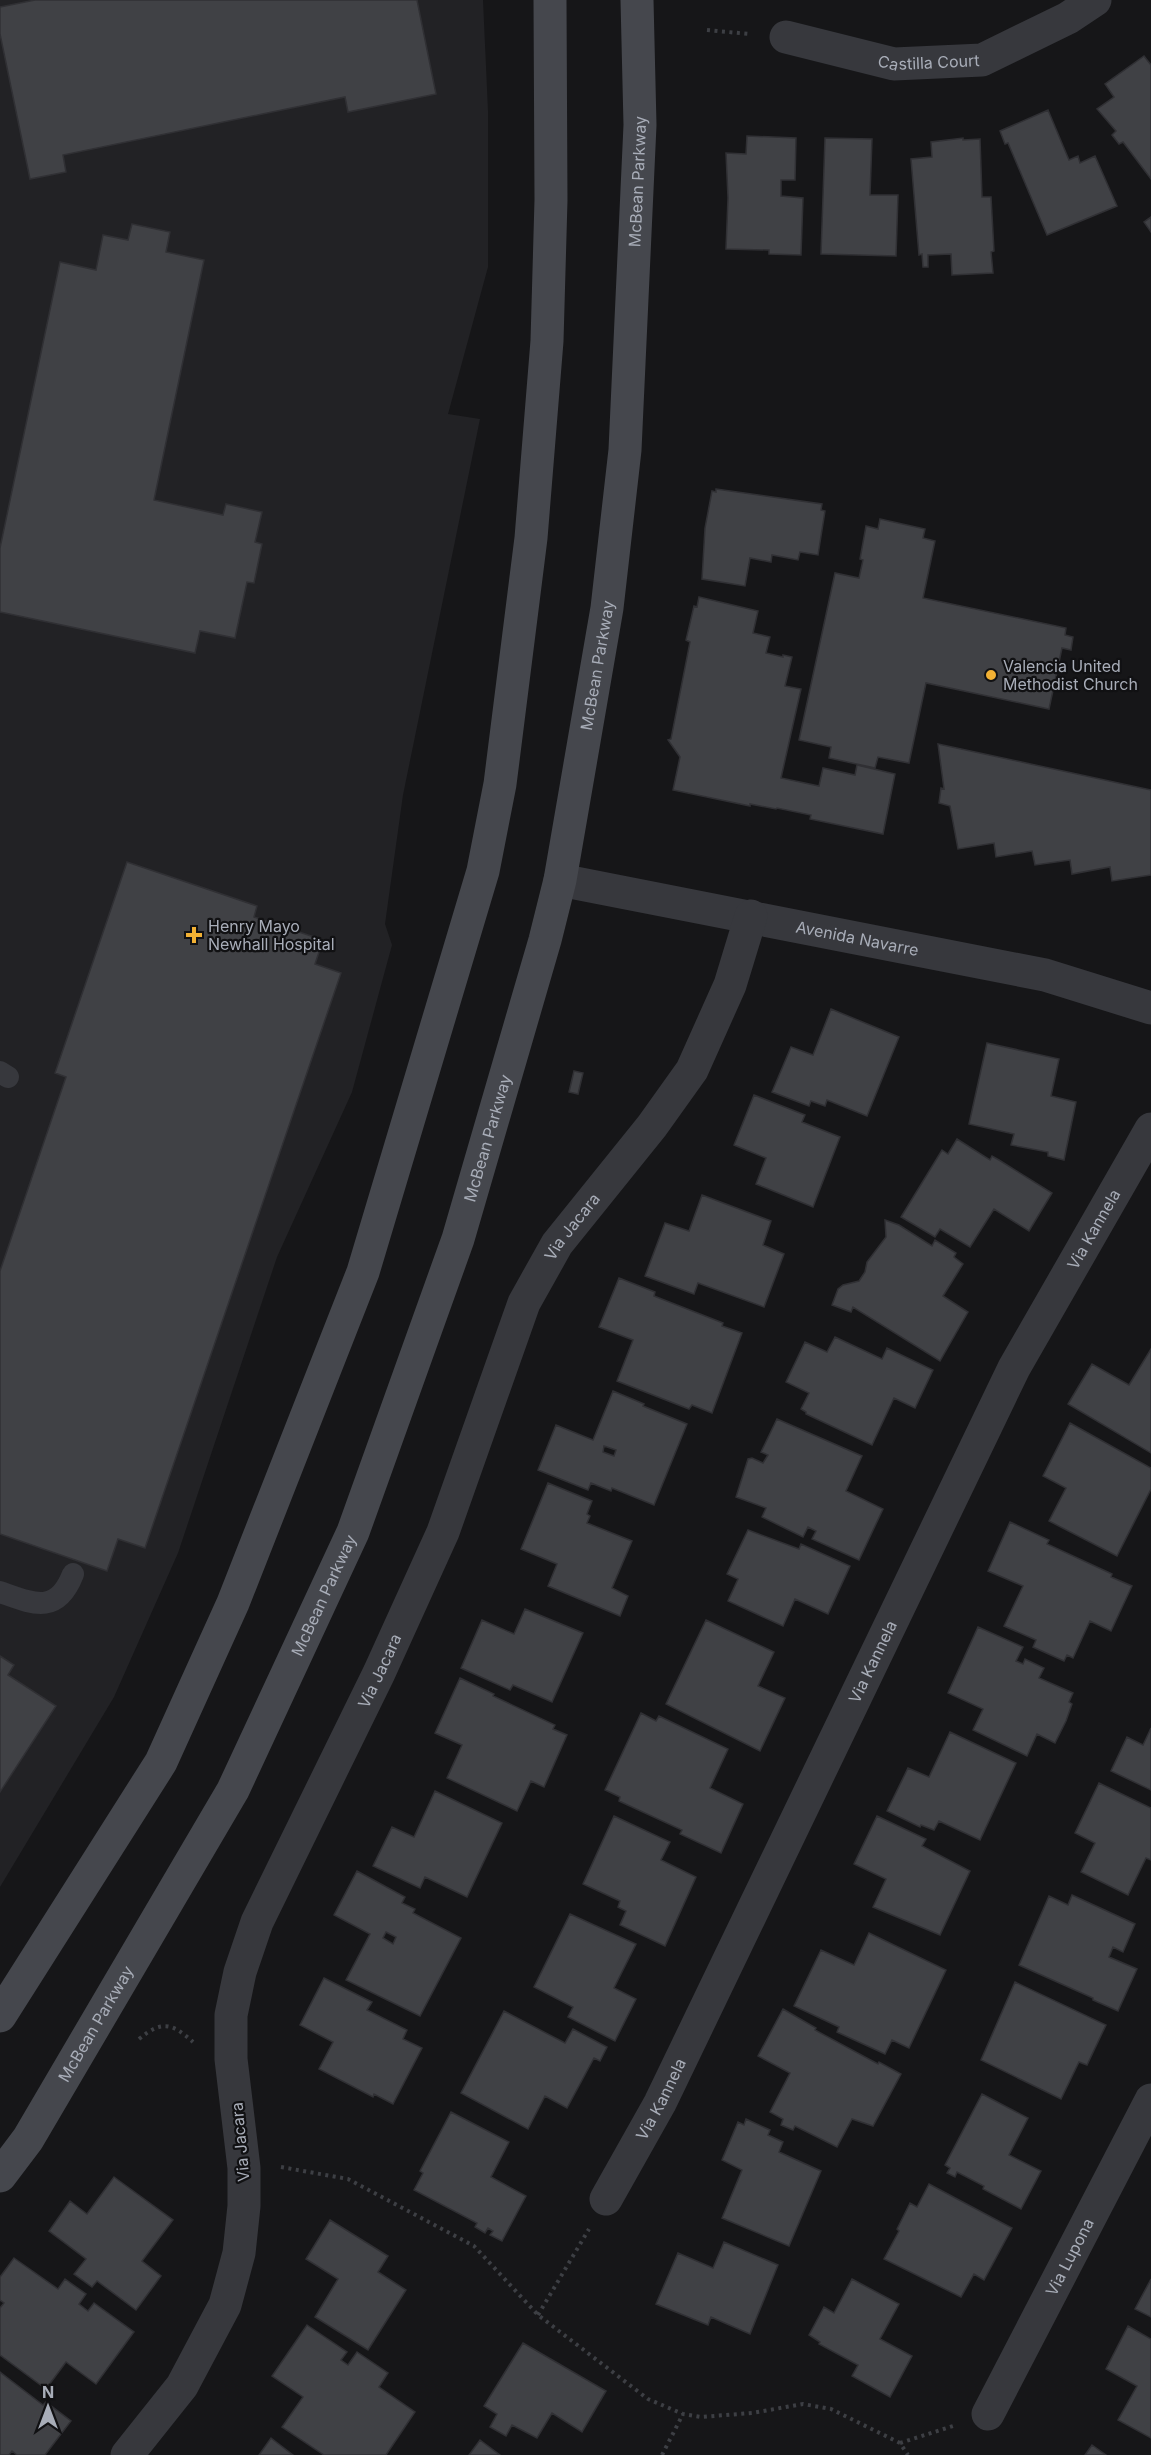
<svg xmlns="http://www.w3.org/2000/svg" width="1151" height="2455" font-family="Inter,sans-serif">
	<rect width="100%" height="100%" fill="#161618"/>
	<path fill="#222225" d="M0,0H483L488,111V267L448,414L480,419L403,795L385,924L392,945L352,1092L277,1257L178,1553L114,1697L0,1887Z"/>
	<path fill="#404145" stroke="#303034" stroke-width="1.5" fill-rule="evenodd" d="M35,0H417L436,94L348,112L345,97L63,155L66,172L30,179L0,34V7Z
		M1144,56L1151,65V179L1123,142L1119,144L1112,135L1116,131L1097,109L1114,97L1105,84Z
		M1048,110L1069,160L1078,156L1080,163L1095,156L1117,206L1047,235L1008,143L1005,144L1000,131Z
		M747,136L796,138L795,180H781V196L803,198L801,255L769,254V250L726,249L728,198L726,153L746,154Z
		M825,138L872,139L870,195H898L896,256L821,254Z
		M963,138V140L980,139L982,197H991L994,251L991,252L993,273L952,275L951,254L928,255V267H923L922,254L919,255L911,159L932,157L931,142Z
		M1151,217V232L1144,222Z
		M132,224L170,232L166,252L204,260L154,500L223,515L226,504L262,512L255,542L262,544L254,583L247,582L235,638L200,631L195,653L0,612V548L60,262L96,270L103,235L128,240Z
		M716,489L822,504L821,510L825,511L818,555L800,552L798,560L772,555L771,562L750,558L745,586L702,579L705,528L712,491L716,492Z
		M880,519L925,529L923,538L935,541L923,598L1066,628L1065,635L1073,637L1071,650L1062,648L1049,709L926,683L909,763L878,757L875,768L829,758L831,747L799,740L835,573L859,578L863,560L860,559L866,526L878,529Z
		M699,597L758,611L753,633L770,637L766,653L783,657V655L792,657L785,686L801,689L781,778L819,786L823,768L855,775L857,765L895,774L883,834L810,819L811,815L777,808L776,809L750,804V806L673,790L680,757L668,740L671,739L690,642L686,640L694,606L697,607Z
		M938,744L1151,790V875L1112,881L1110,867L1072,874L1070,860L1035,865L1032,851L996,857L994,843L958,849L950,806L939,803L941,788L944,789Z
		M127,862L257,906L254,917L323,940L315,964L341,973L145,1548L118,1539L107,1571L0,1534V1271L66,1077L55,1073Z
		M831,1009L899,1037L867,1116L827,1100L825,1106L811,1101L809,1106L772,1092L791,1047L813,1055Z
		M987,1043L1059,1059L1051,1096L1076,1102L1064,1160L1048,1156V1152L1011,1145L1014,1134L969,1124Z
		M574,1071L583,1073L578,1094L569,1092Z
		M754,1095L805,1115L802,1122L840,1137L813,1207L756,1184L766,1158L734,1145Z
		M957,1139L990,1160L992,1156L999,1160L1052,1193L1029,1231L994,1209L970,1247L940,1229L935,1237L901,1217L942,1150L948,1154Z
		M702,1195L771,1221L763,1245L784,1254L764,1307L698,1283L694,1294L645,1276L665,1223L689,1231Z
		M885,1220L899,1225L932,1246L935,1240L956,1253L954,1257L963,1264L943,1296L968,1312L940,1361L853,1307L851,1312L832,1305L838,1289L843,1285L859,1281L865,1272L867,1262L886,1237Z
		M619,1278L655,1292L654,1296L723,1323L722,1326L742,1333L712,1413L692,1405L689,1409L617,1381L633,1340L599,1327Z
		M835,1337L882,1359L887,1348L933,1370L915,1408L894,1398L872,1445L806,1414V1412L801,1409L809,1393L786,1382L805,1342L827,1352Z
		M1151,1349V1453L1068,1404L1092,1364L1129,1385Z
		M613,1391L644,1404L643,1406L687,1424L654,1505L612,1488L611,1491L591,1483L588,1490L538,1470L556,1425L593,1440ZM604,1446L616,1450L614,1456L603,1452Z
		M777,1419L862,1456L846,1491L883,1509L859,1560L812,1539L816,1531L808,1527L803,1537L762,1517L766,1508L736,1497L748,1459L752,1458L763,1463L768,1455L761,1452Z
		M1070,1423L1151,1468V1489L1117,1556L1049,1521L1066,1488L1043,1476Z
		M548,1483L592,1501L587,1514L590,1516L587,1523L632,1541L612,1588L628,1596L620,1616L548,1586L557,1564L521,1549Z
		M1010,1522L1049,1540L1047,1544L1112,1574L1111,1577L1132,1586L1111,1631L1090,1621L1073,1658L1067,1655L1064,1661L1033,1647L1036,1640L1004,1626L1023,1586L988,1571Z
		M748,1530L799,1549L801,1544L850,1566L828,1614L795,1599L783,1626L728,1601L738,1579L727,1574Z
		M525,1609L583,1633L552,1702L513,1685L510,1690L461,1668L482,1620L514,1634Z
		M706,1620L774,1652L758,1686L785,1698L760,1751L666,1704Z
		M978,1627L1023,1647L1016,1661L1023,1664L1025,1659L1044,1668L1039,1678L1073,1693L1069,1702L1072,1704L1066,1721L1055,1743L1037,1734L1027,1756L973,1730L983,1709L948,1693Z
		M0,1656L14,1665L8,1675L56,1706L0,1792Z
		M460,1678L494,1694L493,1696L555,1725L553,1729L567,1735L544,1787L531,1781L517,1811L447,1778L462,1745L435,1733Z
		M641,1713L656,1721L659,1716L728,1749L710,1788L743,1804L721,1853L680,1834L682,1830L619,1801L620,1797L605,1790Z
		M1151,1728V1790L1111,1771L1127,1737L1143,1745Z
		M950,1732L1016,1763L980,1840L939,1821L934,1830L921,1825L920,1827L887,1811L908,1768L929,1777Z
		M1099,1783L1151,1808V1860L1146,1858L1128,1895L1081,1872L1095,1843L1075,1833Z
		M435,1791L502,1823L467,1897L425,1877L420,1888L373,1866L392,1827L414,1837Z
		M614,1816L670,1842L661,1860L696,1877L665,1946L620,1925L626,1911L618,1907L620,1901L583,1884Z
		M877,1816L926,1839L922,1846L970,1871L940,1935L873,1907L886,1879L854,1864Z
		M357,1871L405,1897L402,1903L415,1909L413,1913L461,1938L420,2016L346,1980L370,1934L334,1915ZM386,1932L396,1937L393,1944L383,1938Z
		M1072,1895L1135,1924L1123,1952L1113,1947L1109,1957L1137,1969L1118,2011L1093,2000V1998L1019,1965L1049,1896L1068,1905Z
		M570,1914L636,1944L614,1988L636,1999L615,2041L568,2017L573,2007L534,1987Z
		M869,1933L946,1970L909,2048L892,2040L885,2054L837,2032L839,2027L794,2006L821,1950L854,1965Z
		M324,1978L372,2002L367,2010L407,2030L403,2039L422,2048L393,2104L374,2094L373,2097L319,2069L333,2042L300,2025Z
		M1015,1982L1106,2025L1087,2065L1079,2062L1061,2099L981,2060Z
		M783,2009L816,2028L815,2030L878,2064L879,2062L901,2074L873,2126L852,2119L837,2147L795,2126L793,2130L781,2125L783,2119L770,2112L790,2073L758,2056Z
		M504,2011L565,2043L573,2029L607,2047L600,2061L594,2058L567,2108L545,2096L528,2129L461,2093Z
		M982,2094L1028,2118L1009,2155L1041,2171L1021,2209L983,2189L984,2186L957,2172L955,2177L947,2173L950,2168L945,2165Z
		M451,2112L509,2142L491,2177L526,2196L502,2241L490,2235L493,2231L488,2228L485,2233L475,2227L477,2223L414,2190L423,2173L420,2171Z
		M746,2119L770,2130L768,2135L783,2142L779,2152L821,2171L789,2246L722,2218L742,2170L722,2160L738,2122L744,2125Z
		M114,2177L173,2220L142,2261L161,2276L136,2310L97,2281L92,2287L74,2274L86,2259L49,2231L70,2201L87,2214Z
		M929,2184L1012,2228L984,2280L974,2274L961,2297L884,2259L899,2231L897,2229L910,2203L917,2207Z
		M330,2220L388,2256L378,2272L406,2290L368,2350L315,2317L338,2279L306,2259Z
		M724,2242L778,2265L750,2334L711,2317L708,2325L656,2304L678,2253L713,2268Z
		M14,2258L58,2289L65,2279L86,2294L79,2304L88,2311L94,2303L134,2332L96,2384L66,2362L46,2389L0,2355V2308L4,2303L0,2300V2277Z
		M852,2279L899,2304L880,2339L912,2356L890,2397L852,2376L858,2365L819,2344L820,2342L809,2335L824,2307L834,2313Z
		M1151,2279V2317L1135,2309Z
		M307,2325L347,2352L341,2360L348,2365L357,2352L388,2373L379,2387L415,2412L386,2455H324L282,2427L303,2397L272,2376Z
		M1128,2326L1151,2339V2438L1118,2420L1137,2386L1106,2369Z
		M523,2343L606,2391L582,2432L552,2413L537,2438L512,2425L506,2436L490,2427L497,2414L484,2406Z
		M0,2372L43,2405L46,2402L71,2421L45,2455H17L12,2451L9,2455H0Z
		M271,2438L293,2455H259Z
		M480,2440L500,2455H469Z
		M1092,2445L1106,2455H1085Z"/>
	<g fill="none" stroke-linecap="round" stroke-linejoin="round">
		<path stroke="#3d3f44" stroke-width="4" stroke-dasharray="3 4.5" stroke-linecap="butt" d="M707,30L749,34
			M139,2039C162,2020 172,2023 193,2042
			M281,2167L348,2179L474,2246L538,2315L648,2399L683,2414L701,2417L752,2413L803,2404L831,2409L900,2443L908,2455
			M538,2315L589,2229
			M900,2443L953,2426
			M662,2455L683,2414"/>
		<path stroke="#37383d" stroke-width="22" d="M0,1072L8,1077
			M0,1592C34,1604 57,1615 73,1574"/>
		<g stroke="#37383d" stroke-width="33">
			<path id="s1" d="M786,37L894,64L982,60L1068,18L1095,0"/>
			<path id="s2" d="M560,880L1045,975L1151,1008"/>
			<path id="s3" d="M606,2199L660,2103L1014,1368L1151,1129"/>
			<path id="s4" d="M988,2414L1151,2100"/>
			<path id="s5" d="M127,2455L182,2386L225,2305L239,2253L244,2206V2168L231,2059V2015L240,1972L257,1922L379,1673L443,1532L524,1303L557,1244L652,1126L692,1070L730,985L751,916"/>
		</g>
		<g stroke="#45474d" stroke-width="33">
			<path d="M0,2016L161,1762L233,1603L363,1272L483,871L500,784L531,538L547,341L551,200L550,0"/>
			<path id="s6" d="M0,2176L28,2139L233,1790L353,1532L458,1239L545,940L560,880L607,608L625,450L640,125L637,0"/>
		</g>
	</g>
	<g fill="#f2b134" stroke="#111113" stroke-width="2">
		<circle cx="991" cy="675" r="6"/>
		<path d="M191 926h6v6h6v6h-6v6h-6v-6h-6v-6h6z"/>
	</g>
	<g text-anchor="middle" stroke-width="4.5" stroke-linejoin="round" paint-order="stroke">
		<g font-size="16" fill="#a8adb8" stroke="#111113">
			<text dy="6" stroke="none"><textPath href="#s1" startOffset="146">Castilla Court</textPath></text>
			<text dy="6" stroke="none"><textPath href="#s6" startOffset="2124">McBean Parkway</textPath></text>
			<text dy="6" stroke="none"><textPath href="#s6" startOffset="1638">McBean Parkway</textPath></text>
			<text dy="6" stroke="none"><textPath href="#s2" startOffset="303">Avenida Navarre</textPath></text>
			<text dy="6" stroke="none"><textPath href="#s6" startOffset="1152">McBean Parkway</textPath></text>
			<text dy="6" stroke="none"><textPath href="#s5" startOffset="1335">Via Jacara</textPath></text>
			<text dy="6" stroke="none"><textPath href="#s3" startOffset="1086">Via Kannela</textPath></text>
			<text dy="6" stroke="none"><textPath href="#s6" startOffset="666">McBean Parkway</textPath></text>
			<text dy="6" stroke="none"><textPath href="#s3" startOffset="600">Via Kannela</textPath></text>
			<text dy="6" stroke="none"><textPath href="#s5" startOffset="849">Via Jacara</textPath></text>
			<text dy="6" stroke="none"><textPath href="#s6" startOffset="180">McBean Parkway</textPath></text>
			<text dy="6" stroke="none"><textPath href="#s3" startOffset="114">Via Kannela</textPath></text>
			<text transform="translate(240 2142) rotate(-95)" y="6">Via Jacara</text>
			<text dy="6" stroke="none"><textPath href="#s4" startOffset="177">Via Lupona</textPath></text>
		</g>
		<g font-size="16" fill="#a8adb8" stroke="#111113" text-anchor="start">
			<text x="1003" y="672">Valencia United<tspan x="1003" dy="18">Methodist Church</tspan></text>
			<text x="208" y="932">Henry Mayo<tspan x="208" dy="18">Newhall Hospital</tspan></text>
		</g>
	</g>
	<g transform="translate(48 2407)" stroke="#111113" stroke-width="4.5" paint-order="stroke">
	<path d="M0-4.5L10 22L0 15L-10 22Z" fill="#a8adb8"/>
	<text y="-9" font-size="16" font-weight="bold" text-anchor="middle" fill="#a8adb8">N</text>
	</g>
</svg>
